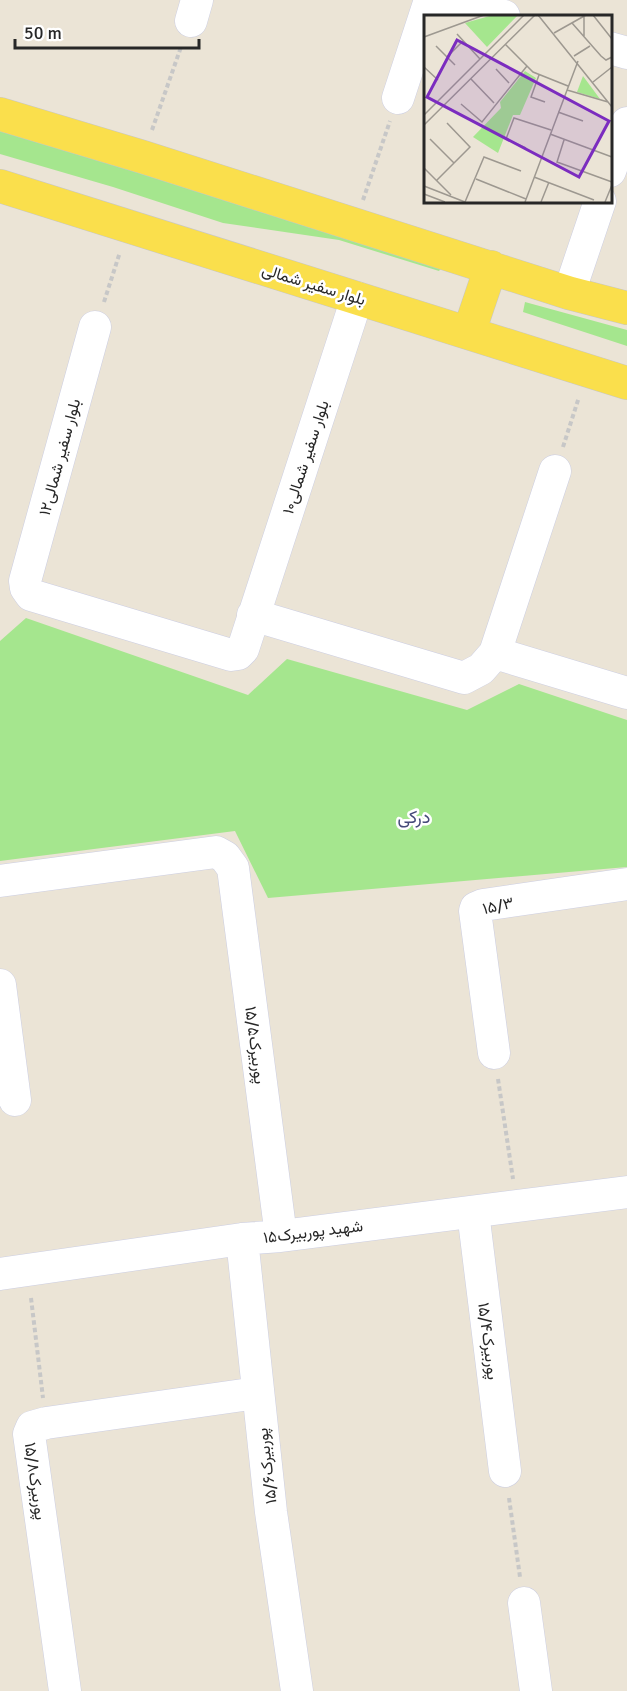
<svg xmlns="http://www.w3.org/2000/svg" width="627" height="1691" font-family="Signika,Vazirmatn,sans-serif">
	<rect width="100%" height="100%" fill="#ebe4d6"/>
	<path fill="#a5e68e" d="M0,126L444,264L439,271L339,240L223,223L113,187L0,154Z
		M525,302L627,330V346L523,312Z
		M26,618L248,695L287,659L467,710L519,684L627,720V867L268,898L235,831L0,861V641Z"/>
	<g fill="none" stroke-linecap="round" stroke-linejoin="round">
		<g stroke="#cccee2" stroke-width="33">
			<path id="minor" d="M448,0L504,16
				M191,21L197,0
				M610,48L627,53
				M398,98L430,0
				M610,171L627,123
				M569,293L600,201
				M95,327L25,581L26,588L31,595L231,655L238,654L243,649L357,298
				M253,615L464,678L481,669L495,653L555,471
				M495,653L627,693
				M0,881L216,852L225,857L233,868L281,1236
				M0,985L15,1100
				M494,1053L475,911L476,908L483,905L627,884
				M473,1212L505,1471
				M242,1239L271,1512L297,1691
				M0,1274L242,1239L281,1236L627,1192
				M524,1603L536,1691
				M65,1691L29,1434L32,1427L46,1423L257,1393"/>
		</g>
		<g stroke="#c7c7c7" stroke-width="34">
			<path id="major" d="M0,114L143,157L569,293L627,308
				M0,186L627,383
				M469,332L491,267"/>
		</g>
		<path stroke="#c7c7c7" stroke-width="4" stroke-dasharray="4.5 3" stroke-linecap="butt" d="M152,130L181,47
			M363,200L390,121
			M104,302L120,252
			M563,447L579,397
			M498,1079L513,1179
			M31,1298L43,1398
			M509,1498L520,1577"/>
		<use href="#minor" stroke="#fff" stroke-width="32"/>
		<use href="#major" stroke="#fadf4c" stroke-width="33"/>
	</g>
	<g text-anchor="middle" stroke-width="5" stroke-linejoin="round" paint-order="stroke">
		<g font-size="16" fill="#272727" stroke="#fff">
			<text transform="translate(314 284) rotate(17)" y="6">بلوار سفیر شمالی</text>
			<text transform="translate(59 457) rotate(-75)" y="6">بلوار سفیر شمالی۱۲</text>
			<text transform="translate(305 457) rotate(-72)" y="6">بلوار سفیر شمالی۱۰</text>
			<text transform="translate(498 905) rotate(-13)" y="6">۱۵/۳</text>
			<text transform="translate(256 1045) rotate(83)" y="6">پوربیرک۱۵/۵</text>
			<text transform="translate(313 1231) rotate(-7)" y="6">شهید پوربیرک۱۵</text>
			<text transform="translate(489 1341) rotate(83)" y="6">پوربیرک۱۵/۴</text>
			<text transform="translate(266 1466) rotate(-97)" y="6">پوربیرک۱۵/۶</text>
			<text transform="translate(36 1481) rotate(82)" y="6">پوربیرک۱۵/۸</text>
		</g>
		<g font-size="18" fill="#454a79" stroke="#fff">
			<text x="414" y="823">درکی</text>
		</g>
	</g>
	<g transform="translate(424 15)">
		<rect width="188" height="188" fill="#ebe4d6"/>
		<path d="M69,0H94L63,32L41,8ZM101,56L112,63L96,100H89L74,138L49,122L77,93L76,87ZM159,61L176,84L153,77Z" fill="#a5e68e"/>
		<path fill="none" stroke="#9d9890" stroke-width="1.5" d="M114,0L188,92M169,0L188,24M160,2V21M148,8L177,41L182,45L188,42M130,18L162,0M33,19L56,44M0,22L60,0M81,29L109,57L144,71M12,31L31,50M150,41L166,31M23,42L39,26M0,52L14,65M72,54L85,68M115,60L107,82L121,87M47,64L70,88M169,67L188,52M143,75L184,87M37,89L58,107L103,51M134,97L159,106M0,100L100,0M0,110L111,0M126,119L188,142M6,124L30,148M140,125L133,147L188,167M102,133L82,124L90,103L127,115M0,153L27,180M110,162L170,185M52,164L102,184M12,166L46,132L23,108M0,171L41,187M0,179L21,187M41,187L60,142L97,156M101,187L154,46M117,187L125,167M181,187L188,170"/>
		<path fill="#7b2cbf" fill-opacity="0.15" stroke="#7b2cbf" stroke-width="3" d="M33,25L185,106L155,162L3,82Z"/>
		<rect width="188" height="188" fill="none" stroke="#272727" stroke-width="3"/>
	</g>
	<path d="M15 39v9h184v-9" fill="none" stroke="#272727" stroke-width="3"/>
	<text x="24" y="39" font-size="18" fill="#272727" stroke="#ffffff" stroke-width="4.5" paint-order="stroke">50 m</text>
</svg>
